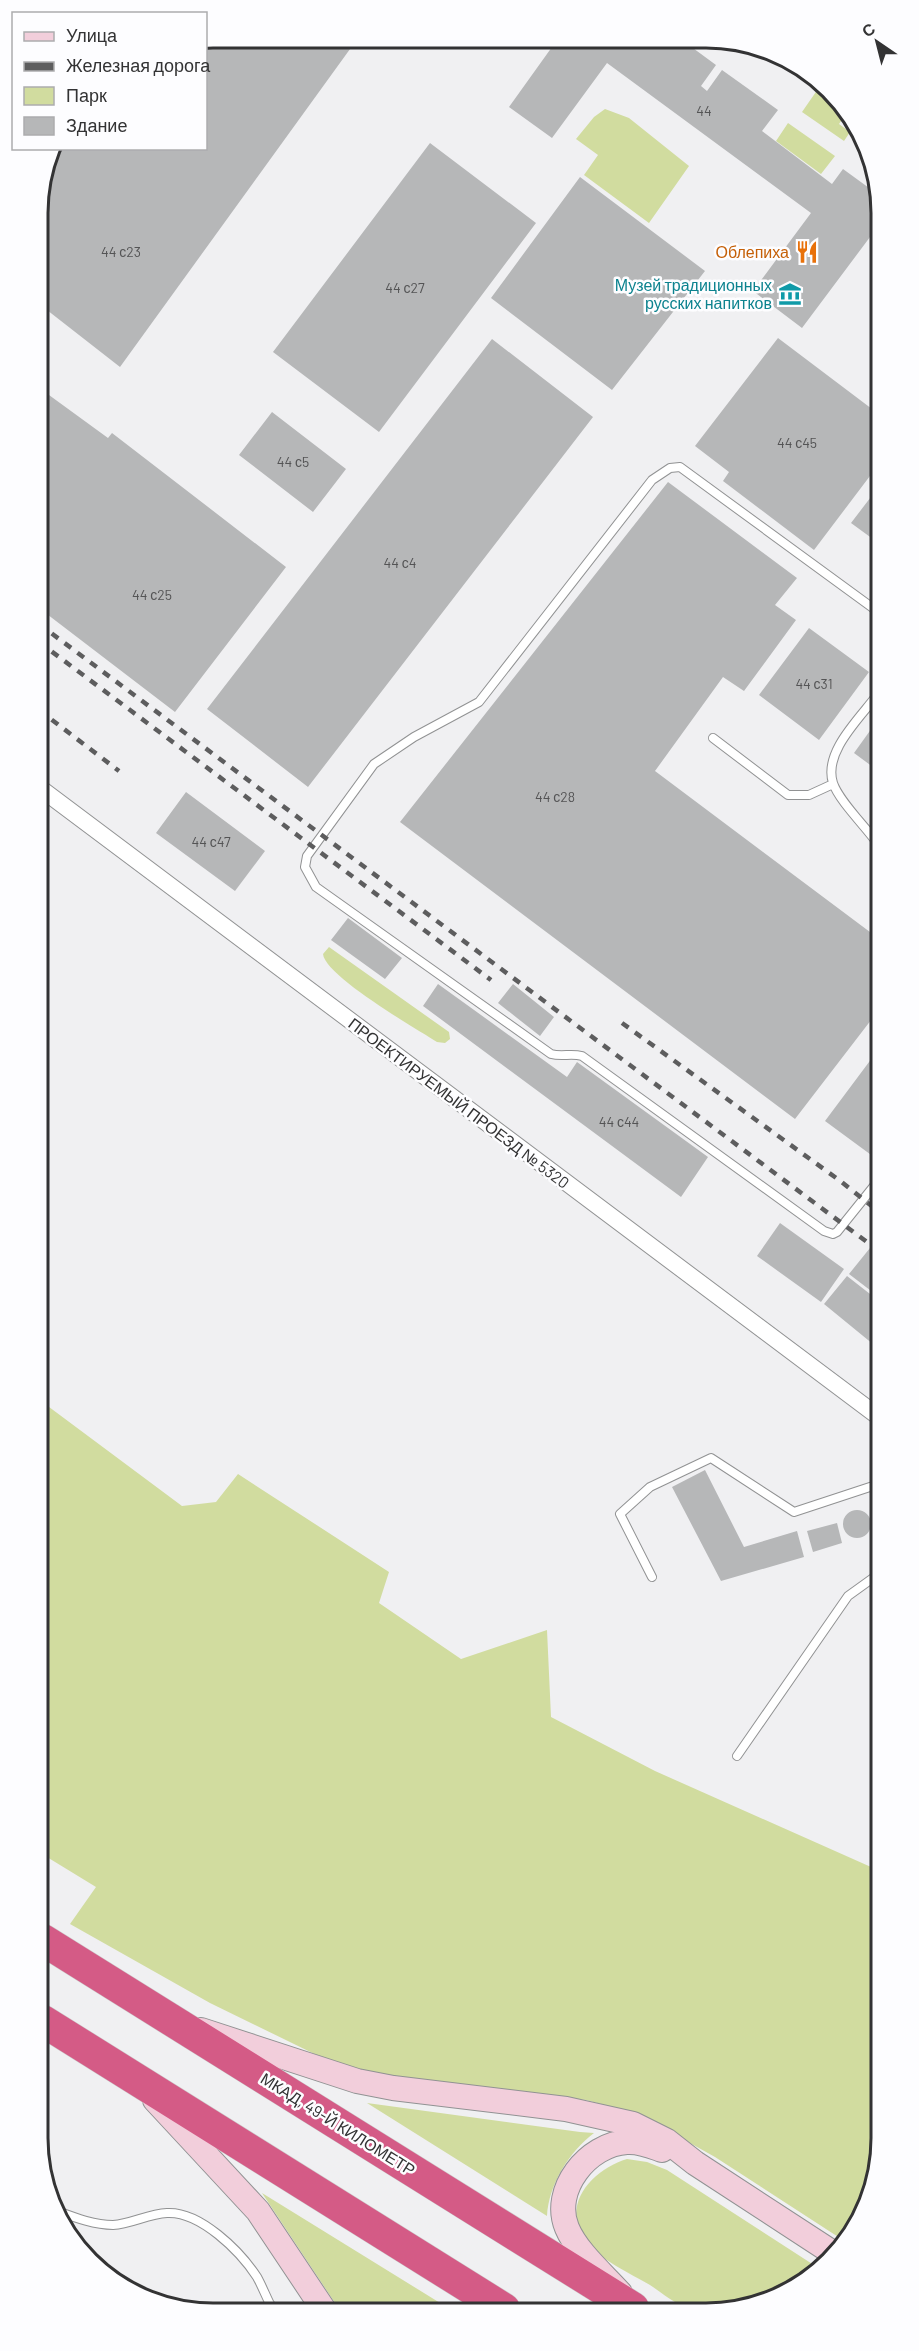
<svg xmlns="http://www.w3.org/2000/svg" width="919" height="2351" font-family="Barlow,sans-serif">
	<rect width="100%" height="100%" fill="#f0f0f2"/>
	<path fill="#d1dc9f" d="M803,74L830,89L845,115L839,124L850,132L844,141L802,112L820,86Z
		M605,109L629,118L689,166L649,223L584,175L598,155L576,139L594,117Z
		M788,123L835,156L821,174L776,141Z
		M329,947L449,1032L450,1039L445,1043L437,1042C415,1028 325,976 323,954Z
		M41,1401L182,1506L216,1502L238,1474L389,1572L379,1603L461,1659L547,1630L551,1717L655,1771L880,1871L881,2150L868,2205L846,2242L715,2157L638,2114L586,2100L404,2080L335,2064L210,2003L70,1924L96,1887L42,1854Z
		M367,2103L580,2132L594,2133C569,2152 549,2184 547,2216Z
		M627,2159L647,2162L667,2170L820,2269C784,2301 738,2314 689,2308C677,2306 661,2292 650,2285C630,2273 601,2261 586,2241C559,2205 593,2169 627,2159Z
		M262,2193L445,2306L443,2309H339Z"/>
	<path fill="#b6b7b8" d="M213,38H358L120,367L38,303V201L52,148H206V39Z
		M557,40H637L643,45L646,40H682L716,65L701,86L707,91L722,70L778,110L762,131L832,184L843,169L876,193V229L802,328L753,291L811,213L607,63L552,138L509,107Z
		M818,82L830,89L838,103L815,85Z
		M430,143L536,223L379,432L273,352Z
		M580,177L705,271L612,390L491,298Z
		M778,338L876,412V423L873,427L876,430V468L814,550L723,481L729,472L695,446Z
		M492,339L593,417L308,787L207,709Z
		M38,387L108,438L112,433L286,567L175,712L39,608Z
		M272,412L346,469L313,512L239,455Z
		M668,482L797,578L775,605L796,620L744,691L723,677L655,771L878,938V1011L795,1119L400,822Z
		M877,489V542L851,523Z
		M809,628L869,672L819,740L759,695Z
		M877,721V770L854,753Z
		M186,792L265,851L235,891L156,833Z
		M348,918L402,958L385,979L331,940Z
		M438,984L567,1077L577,1062L708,1157L681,1197L423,1006Z
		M513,984L554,1017L540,1036L498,1003Z
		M878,1050V1160L825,1121Z
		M780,1223L844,1269L821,1302L757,1256Z
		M870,1248L879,1255V1297L849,1274Z
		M847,1276L879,1301V1349L824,1304Z
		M705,1470L744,1547L797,1531L804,1557L721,1581L672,1487Z
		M843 1524a14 14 0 1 1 28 0a14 14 0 1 1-28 0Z
		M837,1523L842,1543L813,1552L807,1531Z"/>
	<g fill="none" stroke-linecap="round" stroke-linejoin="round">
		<g stroke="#919293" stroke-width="10">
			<path id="lane" d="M877,611L680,467L670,468L652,480L479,702L414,737L374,764L307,856L305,867L316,887L551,1054C562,1057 571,1053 582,1056L824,1231L833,1234L837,1232L878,1181
				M877,695C860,718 823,752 833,783C839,801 866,827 877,843
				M713,738L788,795H809L833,784
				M652,1577L620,1514L650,1487L711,1458L794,1512L879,1484
				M737,1756L848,1596L880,1573
				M60,2212C76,2218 95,2225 113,2225C131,2224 148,2214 167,2213C200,2211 240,2251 257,2277C263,2288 267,2299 273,2310
				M235,2310L271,2305"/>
		</g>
		<g stroke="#919293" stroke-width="18">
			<path id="street" d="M40,788L879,1417"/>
		</g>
		<g stroke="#919293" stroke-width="26">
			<path id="secondary" d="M201,2030L357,2081L393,2088L566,2109L633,2124L667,2141L695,2163L836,2255
				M155,2100L258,2211L324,2310
				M620,2293C603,2274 577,2252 567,2228C551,2190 588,2144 627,2142C640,2141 651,2146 662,2150"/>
		</g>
		<g stroke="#cecece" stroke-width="33">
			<path id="highway" d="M43,1940L633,2308
				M43,2021L504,2309"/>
		</g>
		<use href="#lane" stroke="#fff" stroke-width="8"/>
		<use href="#street" stroke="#fff" stroke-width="16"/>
		<use href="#secondary" stroke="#f2cedb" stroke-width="24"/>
		<use href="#highway" stroke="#d45b86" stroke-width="32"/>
		<path stroke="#5d5d5e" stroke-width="4.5" stroke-dasharray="8 8" stroke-linecap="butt" d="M39,624L879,1251
			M39,642L491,980
			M39,710L119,771
			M622,1023L839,1180L879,1212"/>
	</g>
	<defs>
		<g id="restaurant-bare" transform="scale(1.8)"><path d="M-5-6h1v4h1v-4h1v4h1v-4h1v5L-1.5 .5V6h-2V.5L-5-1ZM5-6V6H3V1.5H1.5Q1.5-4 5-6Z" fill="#e8710a" stroke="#fdfdff" stroke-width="2.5" paint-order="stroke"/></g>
		<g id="museum-bare" transform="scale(1.8)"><path d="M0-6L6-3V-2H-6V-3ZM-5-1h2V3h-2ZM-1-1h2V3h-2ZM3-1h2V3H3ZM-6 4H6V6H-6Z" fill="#0f9aa8" stroke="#fdfdff" stroke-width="2.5" paint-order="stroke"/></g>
	</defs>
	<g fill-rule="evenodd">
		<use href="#restaurant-bare" x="807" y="252"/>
		<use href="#museum-bare" x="790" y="294"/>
	</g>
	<g text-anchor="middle" stroke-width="5" stroke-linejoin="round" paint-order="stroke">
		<g font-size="14" fill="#545455">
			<text x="704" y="116">44</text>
			<text x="121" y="257">44 с23</text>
			<text x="405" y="293">44 с27</text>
			<text x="797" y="448">44 с45</text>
			<text x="293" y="467">44 с5</text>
			<text x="400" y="568">44 с4</text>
			<text x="152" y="600">44 с25</text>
			<text x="814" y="689">44 с31</text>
			<text x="555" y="802">44 с28</text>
			<text x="211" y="847">44 с47</text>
			<text x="619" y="1127">44 с44</text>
		</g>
		<g font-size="16" fill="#c56008" stroke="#fdfdff" text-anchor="end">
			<text x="789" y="258">Облепиха</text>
		</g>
		<g font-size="16" fill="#0d838f" stroke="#fdfdff" text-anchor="end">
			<text x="772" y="291">Музей традиционных<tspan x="772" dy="18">русских напитков</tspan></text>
		</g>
		<g font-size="16" fill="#333334" stroke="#fdfdff">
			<text transform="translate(459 1103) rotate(37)" y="6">ПРОЕКТИРУЕМЫЙ ПРОЕЗД № 5320</text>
			<text transform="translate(338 2124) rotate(32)" y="6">МКАД, 49-Й КИЛОМЕТР</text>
		</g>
	</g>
	<path d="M0 0H919V2351H0ZM213 48H706A165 165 0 0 1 871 213V2138A165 165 0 0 1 706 2303H213A165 165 0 0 1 48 2138V213A165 165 0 0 1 213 48Z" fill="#fdfdff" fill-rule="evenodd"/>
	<path fill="none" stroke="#333334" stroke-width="3" d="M213 48H706A165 165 0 0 1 871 213V2138A165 165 0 0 1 706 2303H213A165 165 0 0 1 48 2138V213A165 165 0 0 1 213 48Z"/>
	<rect x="12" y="12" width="195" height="138" fill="#fdfdff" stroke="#acacae" stroke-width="1.5"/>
	<rect x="24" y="32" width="30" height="9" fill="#f2cedb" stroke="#acacae" stroke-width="1.5"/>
	<text x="66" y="42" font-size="18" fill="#333334">Улица</text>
	<rect x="24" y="62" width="30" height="9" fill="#5d5d5e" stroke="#acacae" stroke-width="1.5"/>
	<text x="66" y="72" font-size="18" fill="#333334">Железная дорога</text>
	<rect x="24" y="87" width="30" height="18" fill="#d1dc9f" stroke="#acacae" stroke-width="1.5"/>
	<text x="66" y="102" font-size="18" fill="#333334">Парк</text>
	<rect x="24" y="117" width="30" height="18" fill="#b6b7b8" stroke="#acacae" stroke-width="1.5"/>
	<text x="66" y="132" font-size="18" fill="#333334">Здание</text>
	<g transform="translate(877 42) rotate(325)" stroke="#fdfdff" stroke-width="4.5" paint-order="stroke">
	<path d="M0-4.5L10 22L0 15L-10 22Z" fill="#333334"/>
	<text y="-9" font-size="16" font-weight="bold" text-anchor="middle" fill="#333334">С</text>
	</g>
</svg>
